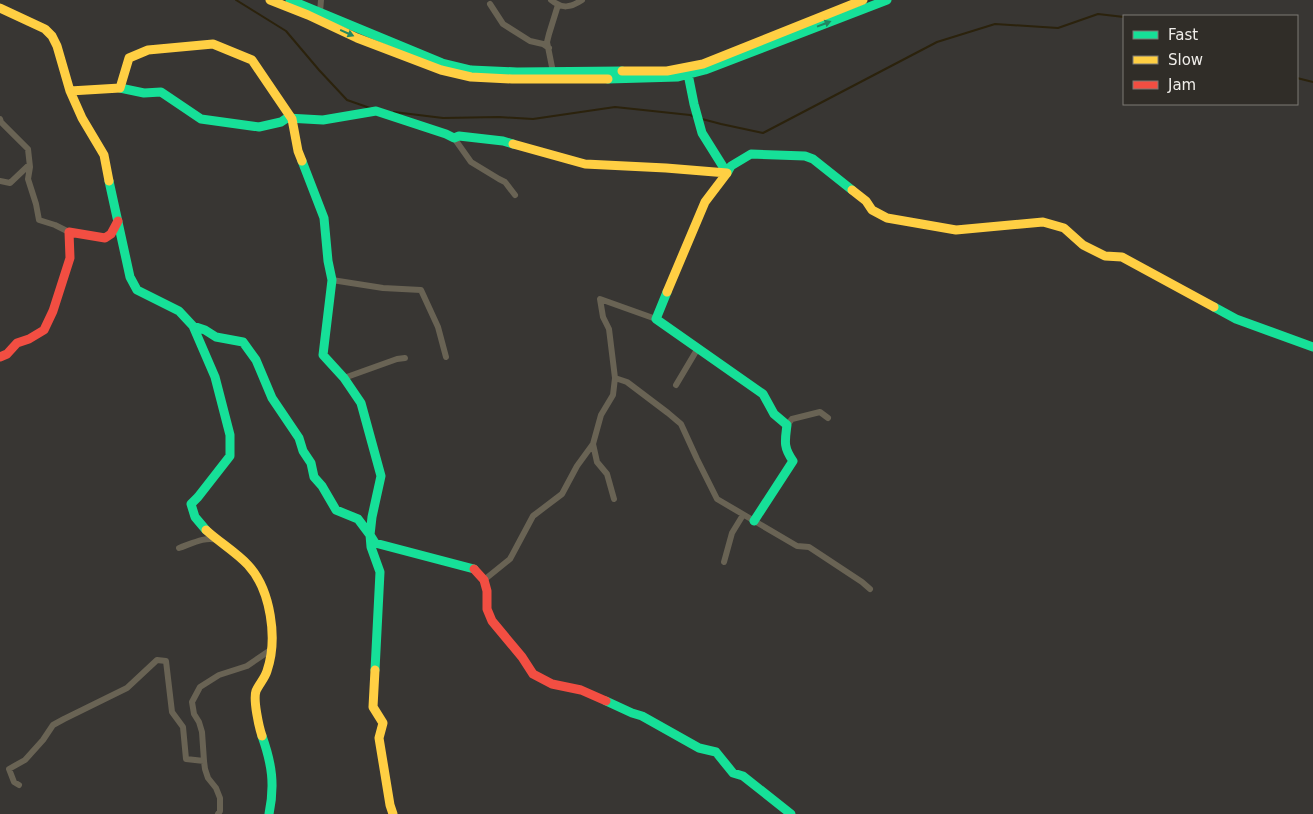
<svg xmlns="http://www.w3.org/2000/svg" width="1313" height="814" font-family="'DejaVu Sans',sans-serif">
	<rect width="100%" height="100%" fill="#383633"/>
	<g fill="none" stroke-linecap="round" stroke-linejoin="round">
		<path stroke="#2b220c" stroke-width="2" d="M236,0L286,31L319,70L347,100L370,108
			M1297,78L1313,82
			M394,112L443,118L499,117L533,119L615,107L690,115L695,117
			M702,119L721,124L763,133L937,42L995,24L1058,28L1098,14L1124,17"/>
		<path stroke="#696354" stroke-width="6" d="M551,0C562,9 570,8 582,0
			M490,4L503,24L530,41L543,44L549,48
			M320,12L321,0
			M553,72L547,42L549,34L558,5
			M0,119L1,122L28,149L30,167L28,179L36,204L39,220L55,225L69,232
			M454,138L471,162L499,179L505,182L515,195
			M0,181L10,183L29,165
			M332,280L383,288L421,290L438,327L446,357
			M656,319L600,299L603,317L609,329L615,378L627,382L668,413L681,424L697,459L717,499L797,546L809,547L862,582L870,589
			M344,378L397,359L405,358
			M676,385L698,348
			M787,425L792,419L820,412L828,418
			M593,444L597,462L607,474L614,499
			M179,548C191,544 205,536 217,540
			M724,562L732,533L743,515
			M484,580L510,559L533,516L562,494L577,466L593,444L601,415L613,395L615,378
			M19,785L14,782L9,769L25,760L43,740L53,725L64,719L127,688L157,660L166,661L172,712L183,727L186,759L204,761
			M218,814L220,811V798L216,788L208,778L205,769L204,761L202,732L199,722L194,714L192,702L200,687L219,675L247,666L272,649"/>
		<path stroke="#16e098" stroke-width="9" d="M290,0L442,63L471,70L517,72L622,71
			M688,74L694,104L702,133L727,173L731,166L751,154L805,156L813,159L852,190
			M608,79L678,77L705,70L887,0
			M120,88L144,93L161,92L201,119L259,127L281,122L287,118L323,120L376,111L446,134L454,138L459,136L503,141L513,144
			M302,161L324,218L328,261L332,280L323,355L344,378L361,403L381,476L372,517L370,535L375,543L474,569
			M109,181L130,277L137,290L179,311L193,326L215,377L230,435V456L198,497L191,504L195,517L206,530
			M667,292L656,319L763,394L774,414L787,425C785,441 783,447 793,461L754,521
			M1214,307L1236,319L1313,347
			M193,326L205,330L216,337L243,342L256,360L272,398L299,438L303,451L311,463L314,477L322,486L336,510L358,519L370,535L371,547L380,572L375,670
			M606,701L632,713L642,716L699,748L716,752L733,773L743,776L791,814
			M262,736C272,764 275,785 269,814"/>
		<path stroke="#ffcf43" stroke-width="9" d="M270,0L308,15L357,38L441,70L471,77L512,79H608
			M0,8L45,29L52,36L57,46L70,91L82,118L104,155L109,181
			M622,71H667L703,64L863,0
			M70,91L120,88L129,58L148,50L213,44L252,60L292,119L298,151L302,161
			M513,144L585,164L666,168L727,173L705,202L667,292
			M852,190L866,201L872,210L887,218L956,230L1043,222L1064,228L1083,245L1105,256L1122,257L1214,307
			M206,530C219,542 236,552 248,565C271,590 278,639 267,671C265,678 259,684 256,691C253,700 259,727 262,736
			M375,670L373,707L383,723L379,738L390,805L393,814"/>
		<path stroke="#f24e42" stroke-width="9" d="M0,357L7,354L17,343L29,339L44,330L53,311L70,258L69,232L105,238L111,234L118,221
			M474,569L484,580L487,591V609L492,621L522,657L533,674L552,684L581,690L606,701"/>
	</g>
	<defs><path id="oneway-solid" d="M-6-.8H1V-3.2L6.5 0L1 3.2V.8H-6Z" transform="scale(1.25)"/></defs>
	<g fill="#238660">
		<use href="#oneway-solid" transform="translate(824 24) rotate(-21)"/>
		<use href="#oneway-solid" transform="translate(347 33) rotate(24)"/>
	</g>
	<rect x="1123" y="15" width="175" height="90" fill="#302d28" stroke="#7c7a75"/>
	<rect x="1133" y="31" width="25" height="8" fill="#16e098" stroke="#7c7a75"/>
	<text x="1168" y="40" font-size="15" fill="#efede9">Fast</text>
	<rect x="1133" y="56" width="25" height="8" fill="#ffcf43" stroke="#7c7a75"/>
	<text x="1168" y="65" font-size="15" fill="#efede9">Slow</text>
	<rect x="1133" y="81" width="25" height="8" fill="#f24e42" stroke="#7c7a75"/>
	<text x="1168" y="90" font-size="15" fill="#efede9">Jam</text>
</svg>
